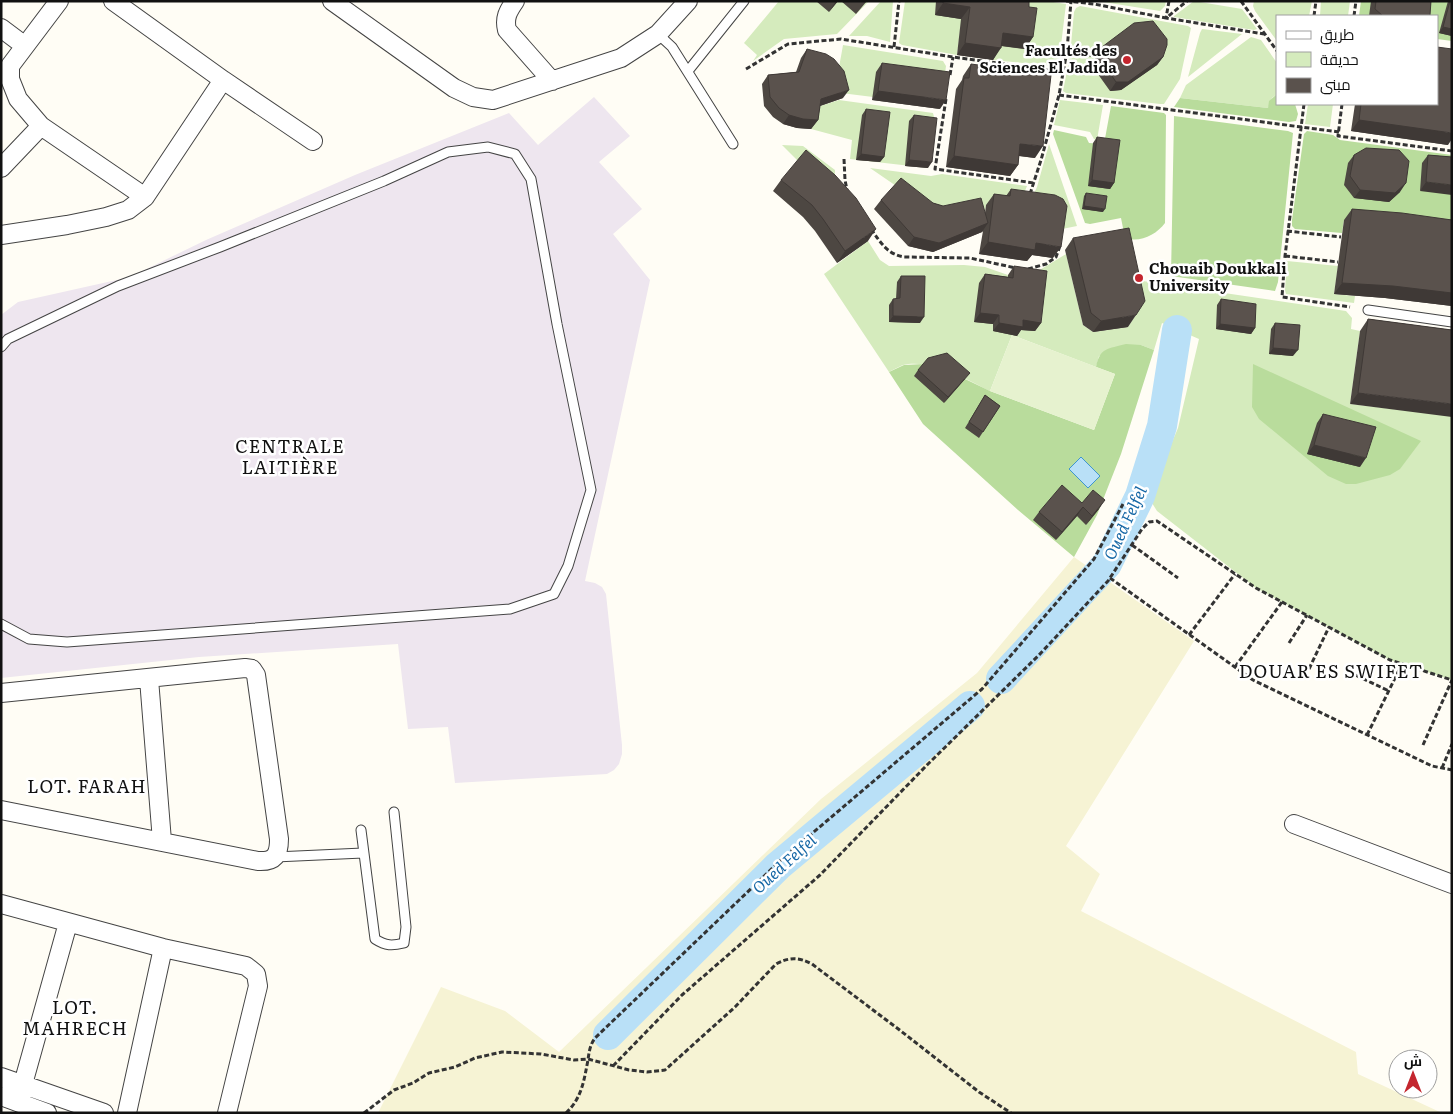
<svg xmlns="http://www.w3.org/2000/svg" width="1453" height="1114" font-family="Literata,Cairo,serif">
	<rect width="100%" height="100%" fill="#fffdf5"/>
	<path fill="#eee6ef" d="M594,97L630,136L599,162L642,209L613,234L650,280L585,581L595,583L602,587L606,594L622,745V754L619,764L614,770L607,774L455,783L448,727L408,729L398,644L199,657L1,678V315L18,302L130,277L206,240L355,175L509,113L538,145Z"/>
	<path fill="#f6f3d4" d="M1074,557L1194,641L1066,846L1100,874L1081,911L1356,1052L1358,1074L1442,1113H378L441,987L505,1011L559,1052L821,799L977,673Z"/>
	<path fill="#d5ebbd" d="M779,1H869L837,34L784,39L753,61L757,55L744,43Z
		M881,1H893L890,42L867,36H849Z
		M905,1H964L957,55L902,45L899,43Z
		M1023,1H1047L1066,4L1059,62L1054,66L993,60L995,45Z
		M1097,1H1166L1165,6L1160,11Z
		M1194,1L1242,9L1257,29L1254,30L1174,17V16Z
		M1254,1H1312L1309,16H1277V41L1255,11L1253,6Z
		M1321,1H1350L1348,16H1320Z
		M1080,6L1188,26L1191,28L1180,79L1164,104H1160L1066,93L1063,91L1070,56L1074,12L1076,8Z
		M1202,29L1242,34L1188,77L1200,33Z
		M1251,37L1261,40L1277,63V94L1272,98L1268,108L1180,98L1186,85Z
		M843,45L943,61L946,66L944,81L873,97L841,93C836,74 840,64 843,45Z
		M839,100L933,113L934,117L928,168L850,159L852,140L811,129L814,108Z
		M1060,100L1103,105L1097,140L1094,139L1090,132L1054,125Z
		M1308,104H1333L1330,127L1305,124Z
		M1049,144L1077,226L1057,230L1029,204L1037,187Z
		M782,145L803,146L835,170V177L798,161Z
		M870,168L931,176L942,174L1027,186L1020,203L986,205L982,232L937,214Z
		M868,241L880,260L889,266L964,265L985,267L1008,275L1033,274L1066,254L1083,325L1093,332L1128,327L1137,313L1129,279L1346,311L1352,318L1351,329L1360,331L1350,404L1452,416V680L1390,660L1256,588L1157,511L1152,503L1151,492L1178,428L1199,339L1162,323L1154,350L1141,345L1099,356L1096,367L1012,335L990,391C968,380 929,358 903,365C898,367 893,370 889,372L824,274Z
		M1287,261L1338,266L1334,294L1355,296L1354,303L1286,294L1285,290Z"/>
	<path fill="#b9dc9c" d="M1361,1H1452V41L1437,39V16H1359Z
		M1277,94V104H1295L1298,114L1296,121L1289,122L1174,107L1180,98L1268,108L1269,101Z
		M1111,106L1164,113L1166,115L1165,223C1156,235 1140,243 1125,238L1121,218L1090,224L1085,223L1053,134L1054,130L1086,137L1089,143L1104,144Z
		M1174,116L1288,131L1293,133L1278,282L1275,291L1171,276Z
		M1307,131L1333,135L1340,140L1452,155V233L1344,220L1342,233L1295,229L1292,226V220L1304,134Z
		M1126,344L1141,345L1154,350L1121,454L1097,515L1074,557L1018,510L923,424L889,372L904,365L924,364L965,379L990,391L1094,430L1115,374L1096,367C1100,347 1108,349 1126,344Z
		M1253,364L1421,441L1400,469L1390,475L1356,484H1346L1328,476L1259,419L1252,407Z"/>
	<path fill="#e6f2cf" d="M1012,335L1115,374L1094,430L990,391Z"/>
	<path fill="#b9e0f7" stroke="#3f96cf" d="M1081,457L1100,476L1088,488L1069,469Z"/>
	<g fill="none" stroke-linecap="round" stroke-linejoin="round">
		<path stroke="#b9e0f7" stroke-width="30" d="M1001,679L1107,564L1140,496L1162,426L1177,330
			M608,1035L778,866L970,706"/>
		<g stroke="#444" stroke-width="11">
			<path id="lane" d="M658,34L672,47L733,144
				M688,71L744,1
				M1368,310L1452,322
				M1,347L8,339L118,286L220,247L384,181L448,152L488,147L515,154L531,179L557,324L591,490L568,566L554,594L510,609L67,642L29,639L1,624
				M361,830L375,939C386,946 392,946 404,943L406,927L394,812
				M275,857L363,853"/>
		</g>
		<g stroke="#444" stroke-width="20">
			<path id="street" d="M59,1L10,66V79L18,99L41,126L145,197
				M113,1L223,80L313,141
				M332,1L454,88L473,97L493,100L621,58L658,34L688,1
				M515,1C508,11 504,18 507,30L552,81
				M1,28L25,46
				M1,168L41,126
				M1,235L67,225L106,217L128,210L145,197L223,80
				M149,679L162,841
				M1,693L245,668L252,669L256,675L279,839C279,855 275,862 258,861L1,810
				M1294,824L1452,884
				M1,904L163,948L246,966L256,974L258,986L227,1113
				M1,1077L104,1113
				M1,1096L47,1113
				M18,1102L68,923
				M127,1113L163,948"/>
		</g>
		<path stroke="#333" stroke-width="3" stroke-dasharray="5 2.5" stroke-linecap="butt" d="M1066,1L1094,4L1166,18L1187,1
			M1169,1L1166,18L1264,34
			M1241,1L1277,51
			M1314,16L1316,1
			M1354,16L1356,1
			M894,47L899,1
			M1067,51L1095,56
			M746,69L788,44L841,39L953,57L1063,72
			M950,75L953,57
			M1059,95L1339,132
			M946,99L935,169L1034,183
			M1304,104L1285,256L1282,297L1350,307
			M1342,104L1338,136L1452,151
			M844,159L845,180L847,190
			M1030,194L1041,160L1059,95L1067,51L1071,1
			M871,229C881,243 887,254 904,257L970,258L1016,268
			M1287,231L1341,237
			M1285,256L1338,262
			M1028,269L1046,264L1056,257L1060,246
			M1132,545L1178,578
			M1110,578L1253,680L1432,766L1452,770
			M1189,635L1235,574
			M1289,643L1307,615
			M1235,667L1282,602
			M1309,669L1329,627
			M1349,672L1389,691
			M1367,735L1402,664
			M1423,745L1452,680
			M1442,768L1452,744
			M613,1066L682,995L820,875L928,764L1039,655L1108,581L1142,529L1149,522L1157,521L1256,588L1390,660L1452,680
			M364,1113L394,1090L413,1083L429,1073L455,1067L475,1058L502,1052L541,1054L574,1060L588,1059L629,1070L647,1072L665,1070L735,1007L776,964C789,957 799,957 812,964L897,1028L979,1092L1011,1113
			M566,1113C582,1098 584,1080 588,1060C589,1052 590,1045 595,1038L782,859L982,689L1094,559L1123,504"/>
		<use href="#lane" stroke="#fff" stroke-width="9"/>
		<use href="#street" stroke="#fff" stroke-width="18"/>
	</g>
	<path fill="#4d4742" d="M816,1H838L829,12Z
		M841,1H867L856,14Z
		M936,1H1029V7L1033,37L1025,49L1001,46L993,60L957,55L961,19L935,15Z
		M1371,1H1431L1429,16H1369Z
		M1448,1H1452V36L1439,33Z
		M1102,47L1163,57L1157,65L1121,90L1110,91L1095,70V56Z
		M807,49L843,98L820,106L818,120L811,129L797,128L783,124L773,117L764,106L762,84L768,75L796,72L801,58Z
		M882,63L940,109L872,100L876,72Z
		M971,64L1035,158L1019,156L1018,165L1010,176L946,167L956,89L962,80L963,76Z
		M1355,104H1437L1448,145L1351,131Z
		M866,109L884,157L880,162L856,160L862,115Z
		M914,115L928,168L905,166L909,121Z
		M1097,137L1114,183L1110,189L1088,186L1093,143Z
		M1354,155L1400,192L1389,202L1354,198L1344,185L1348,163Z
		M1428,155L1452,157L1420,191L1422,163Z
		M781,180L868,241L837,263L815,231L803,217L773,191Z
		M1011,189L1053,258L1032,255L1027,261L979,254L983,231L982,232L933,252L908,246L874,209L881,200L933,203L943,206L985,213L986,205L994,194L1006,196Z
		M1086,193L1103,212L1082,209L1084,196Z
		M1352,209L1452,220V306L1385,298L1334,294L1344,220Z
		M1073,238L1128,327L1093,332L1083,325L1065,250Z
		M1014,266L1041,323L1035,331L1021,330L1017,336L993,331V324L974,322L979,283L985,274L1008,277V275Z
		M901,276L920,323L889,322V305L893,299H896L897,282Z
		M1221,299L1255,328L1251,334L1216,329L1217,305Z
		M1368,319L1452,330L1350,404L1360,331Z
		M1275,323L1293,356L1269,354L1271,329Z
		M918,370L965,379L944,403L914,376Z
		M985,395L1000,406L979,438L965,428Z
		M1323,414L1360,467L1307,454L1317,423Z
		M1082,503L1099,509L1086,525L1077,516L1056,540L1033,520L1039,512Z"/>
	<path fill="#3f3936" d="M836,1H838L829,12Z
		M943,3L970,7L961,19L935,15Z
		M1443,27L1452,29V36L1439,33Z
		M1003,33L1033,37L1025,49L995,45Z
		M965,43L1001,48L993,60L957,55Z
		M1163,57L1157,65L1121,90L1110,91L1116,82Z
		M849,90L843,98L814,108L821,99Z
		M878,91L946,100L940,109L872,100Z
		M789,115L818,120L811,129L797,128L783,124Z
		M1359,120L1452,133V139L1448,145L1351,131Z
		M1020,144L1043,146L1035,158L1012,155Z
		M861,154L884,157L880,162L856,160Z
		M954,156L1018,165L1010,176L946,167Z
		M909,160L932,162L928,168L905,166Z
		M1092,180L1114,183L1110,189L1088,186Z
		M1426,182L1452,185V195L1420,191Z
		M1406,183L1400,192L1389,202L1354,198L1360,190Z
		M1084,206L1105,209L1103,212L1082,209Z
		M988,223L982,232L933,252L908,246L914,237Z
		M876,229L868,241L837,263L845,251Z
		M988,242L1036,243L1061,247L1053,258L1032,255L1027,261L979,254Z
		M1342,283L1393,286L1452,293V306L1385,298L1334,294Z
		M980,313L999,315L993,324L974,322Z
		M1136,315L1128,327L1093,332L1101,321Z
		M893,316L924,317L920,323L889,322Z
		M1023,320L1041,323L1035,331L1021,330L1017,336L993,331L999,323Z
		M1220,324L1255,328L1251,334L1216,329Z
		M1273,348L1298,350L1293,356L1269,354Z
		M970,373L965,379L944,403L948,397Z
		M1358,393L1452,404V417L1350,404Z
		M1314,445L1366,458L1360,467L1307,454Z
		M1105,500L1099,509L1086,525L1092,516Z
		M1083,507L1077,516L1056,540L1062,532Z"/>
	<path fill="#5a524d" stroke="#3f3936" d="M943,1H1029V7L1037,8L1033,37L1003,33L1001,48L965,43L970,7L943,3Z
		M1376,1H1431L1430,15L1428,16H1383L1375,9Z
		M1450,1H1452V29L1443,27Z
		M1153,21L1167,39V45L1163,57L1128,82H1116L1102,61V47L1134,23Z
		M1437,47L1452,49V133L1359,120L1361,104H1437Z
		M807,49L826,54L834,59L844,71L849,90L821,99L818,120L803,119L789,115L779,108L770,97L768,75L799,72Z
		M882,63L950,72L946,100L878,91Z
		M971,64L1051,75L1043,146L1020,144L1018,165L954,156L964,78H969Z
		M866,109L890,112L884,157L861,154Z
		M914,115L937,118L932,162L909,160Z
		M1097,137L1120,140L1114,183L1092,180Z
		M1366,148L1399,150L1409,161L1406,183L1395,193L1360,190L1350,176L1354,155Z
		M806,150L835,175L856,198L876,229L845,251L823,219L812,205L781,180Z
		M1428,155L1452,157V185L1426,182Z
		M901,178L933,203L943,206L981,198L988,223L939,243L914,237L881,200Z
		M1011,189L1055,195L1063,199L1067,206L1061,247L1036,243L1035,250L988,242L994,194L1010,196Z
		M1086,193L1107,196L1105,209L1084,206Z
		M1352,209L1402,213L1452,220V293L1393,286L1342,283Z
		M1129,228L1145,301L1136,315L1101,321L1091,313L1073,238Z
		M1014,266L1047,271L1041,323L1023,320V327L999,323V315L980,313L985,274L1013,278Z
		M901,276H925L924,317L893,316V299L900,298Z
		M1221,299L1256,304L1255,328L1220,324Z
		M1368,319L1452,330V404L1358,393Z
		M1275,323L1300,325L1298,350L1273,348Z
		M947,353L970,373L948,397L918,370L928,358Z
		M985,395L1000,406L983,432L969,422Z
		M1323,414L1376,427L1366,458L1314,445Z
		M1062,485L1082,503L1093,490L1105,500L1092,516L1083,507L1062,532L1039,512Z"/>
	<g fill="#c4262e" stroke="#fff" stroke-width="2">
		<circle cx="1127" cy="60" r="5"/>
		<circle cx="1139" cy="278" r="5"/>
	</g>
	<g text-anchor="middle" stroke-width="5" stroke-linejoin="round" paint-order="stroke">
		<g font-size="15" font-weight="bold" fill="#111" stroke="#fff" text-anchor="end">
			<text x="1117" y="56">Facultés des<tspan x="1117" dy="17">Sciences El Jadida</tspan></text>
			<text x="1149" y="274" text-anchor="start">Chouaib Doukkali<tspan x="1149" dy="17">University</tspan></text>
		</g>
		<g font-size="16" font-style="italic" fill="#1768a6" stroke="#fff">
			<text transform="translate(1125 523) rotate(-65)" y="6">Oued Felfel</text>
			<text transform="translate(784 864) rotate(-42)" y="6">Oued Felfel</text>
		</g>
		<g font-size="18" letter-spacing="1" fill="#111" stroke="#fff">
			<text x="290" y="453">CENTRALE<tspan x="290" dy="21">LAITIÈRE</tspan></text>
			<text x="1331" y="678">DOUAR ES SWIFET</text>
			<text x="87" y="793">LOT. FARAH</text>
			<text x="75" y="1014">LOT.<tspan x="75" dy="21">MAHRECH</tspan></text>
		</g>
	</g>
	<rect width="1453" height="1114" fill="none" stroke="#111111" stroke-width="5"/>
	<rect x="1276" y="15" width="162" height="90" fill="#ffffff" stroke="#a0a0a0"/>
	<rect x="1286" y="31" width="25" height="8" fill="#ffffff" stroke="#a0a0a0"/>
	<text x="1320" y="40" font-size="15" fill="#111111">طريق</text>
	<rect x="1286" y="52" width="25" height="15" fill="#d5ebbd" stroke="#a0a0a0"/>
	<text x="1320" y="65" font-size="15" fill="#111111">حديقة</text>
	<rect x="1286" y="78" width="25" height="15" fill="#5a524d" stroke="#a0a0a0"/>
	<text x="1320" y="90" font-size="15" fill="#111111">مبنى</text>
	<g transform="translate(1413 1074)"><circle r="24" fill="#ffffff" stroke="#a0a0a0"/>
	<path d="M0-4L9 19L0 12L-9 19Z" fill="#c4262e"/>
	<text y="-8" font-size="14" font-weight="bold" text-anchor="middle" fill="#111111">ش</text>
	</g>
</svg>
